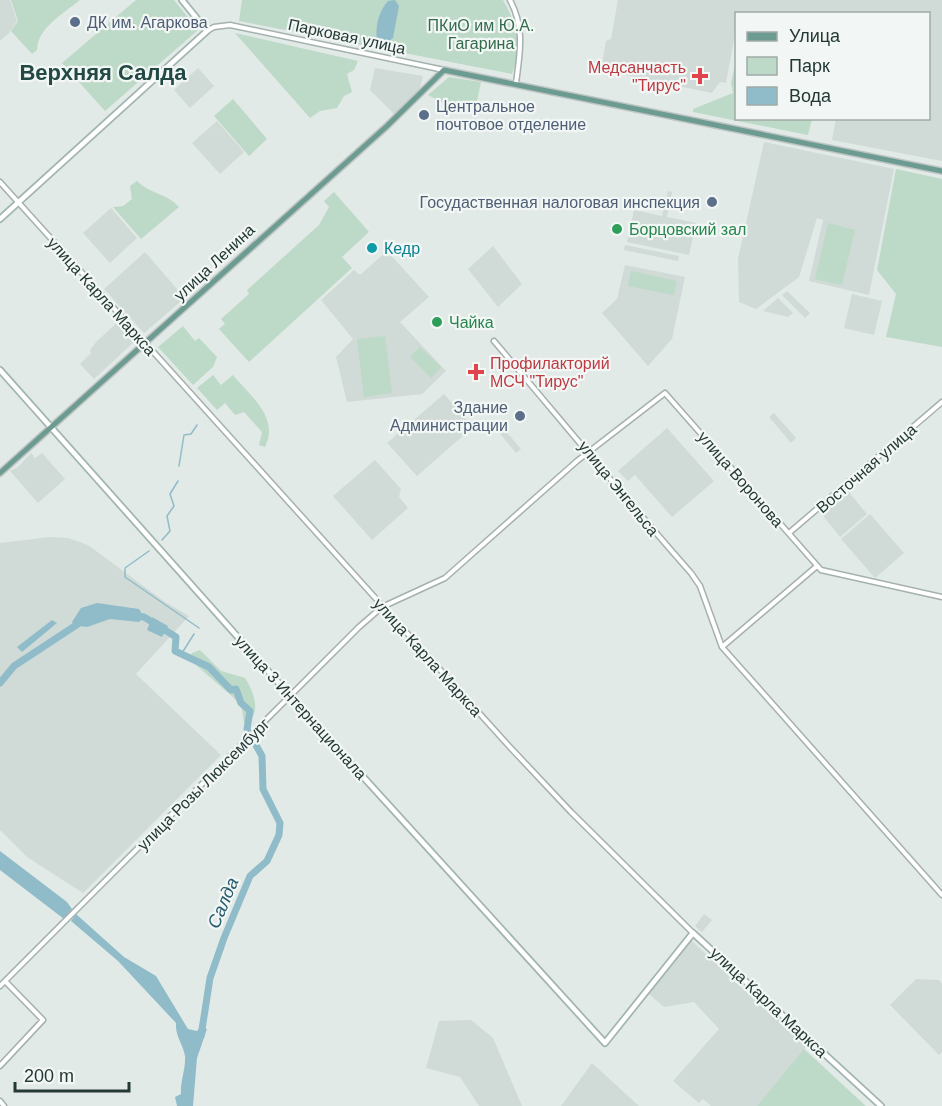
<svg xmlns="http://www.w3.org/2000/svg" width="942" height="1106" font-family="Helvetica,sans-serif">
	<rect width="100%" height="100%" fill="#e2eae7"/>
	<path fill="#d0dad6" d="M0,0H10L17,21L9,33L0,41Z
		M618,0H942V161L832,140L836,119L928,118V14H736V29L726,83L720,82L712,93L601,70L606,41L611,39Z
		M198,68L214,86L190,108L174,90Z
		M375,68L423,76L419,91L395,115L370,90Z
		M217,121L244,152L220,174L192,143Z
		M764,142L894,169L869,295L809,281L823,220L817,218L799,277L756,309L739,302L738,259Z
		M668,191L672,192L667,217L696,223L689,255L627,242L634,210L662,216Z
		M111,208L137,238L110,263L83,233Z
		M625,245L679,256L678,261L624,250Z
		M493,246L522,284L498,307L468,269Z
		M387,251L429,297L400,322L446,371L422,394L347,402L336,357L353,339L321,300L354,270L360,275Z
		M145,252L185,298L144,333L104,289Z
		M625,265L685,277L672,339L648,366L602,313L617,299Z
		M787,291L810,313L805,318L782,295Z
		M852,294L882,301L874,335L844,328Z
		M778,298L793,313L788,317L763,311Z
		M119,321L136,340L94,379L80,364L91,353L90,350L97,341Z
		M444,394L473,427L417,476L387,443Z
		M774,413L796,438L791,443L769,417Z
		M503,428L521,449L516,453L498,431Z
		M667,428L714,481L672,517L635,475L628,481L618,471Z
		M31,453L35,458L42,453L65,479L38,503L10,471L18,467Z
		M375,460L401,489L399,497L408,508L372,540L333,496Z
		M847,490L867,514L840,537L820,512Z
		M870,514L904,553L875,578L841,539Z
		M50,537L68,538L88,545L165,602L189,616L136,674L221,755L83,893L27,857L0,830V543Z
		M704,914L712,920L702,932L695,926Z
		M691,940L773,1017L782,1018L809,1044L757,1106H711L703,1099L699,1103L673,1081L719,1029L694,1002L664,1007L648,993Z
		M916,979L939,980L942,984V1052L939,1055L890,1005Z
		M471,1020L493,1038L522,1106H479L460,1077L426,1068L439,1021Z
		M592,1063L639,1106H561Z"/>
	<path fill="#bdd9c7" d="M11,0H80C63,14 38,27 37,50L32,54L11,31L18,21Z
		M136,0H174L198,30L105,111L62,63Z
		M242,0H503C517,24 523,48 512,74L239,21Z
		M235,33L358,61L354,70L347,74L352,92L344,96L337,108L320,111L310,118Z
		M736,60V118L812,119L808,135L693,112V109L733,93L731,83Z
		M449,77L481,82L477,101L469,111L453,108L428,95Z
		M233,99L267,139L249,156L214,116Z
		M896,169L942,179V347L886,337L896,294L877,270Z
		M137,181C150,194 168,194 179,207L141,239L113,207L123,206L132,199L130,186Z
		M334,192L369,232L342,257L352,268L249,362L219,329L225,324L221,319L249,294L247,290L319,225L329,207L324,201Z
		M828,223L855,230L842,285L815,279Z
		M631,271L677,281L674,295L628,286Z
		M183,326L195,341L199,338L217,357L213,367L193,385L158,347Z
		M385,336L392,393L364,397L357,339Z
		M420,347L441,367L431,378L410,357Z
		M213,375L221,385L233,375C249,395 280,417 265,447L259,445L262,432L244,412L235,415L225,403L217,410L197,388Z
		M200,650L221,671L245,678C254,691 263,717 244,723L242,709L234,698L189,659L192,653Z
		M804,1049L866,1106H757Z"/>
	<path fill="#90bcc9" d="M395,0L399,6L393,38L385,44L377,42C375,28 378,12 388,1Z
		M97,603L139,609L144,617L139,622L110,619L87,627L74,625L72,622L81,608Z
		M152,617L168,626L162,637L147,630Z
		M52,620L57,623L22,652L17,647Z
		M0,851L67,902L72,909L64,919L0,870Z
		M76,914L124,957L156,976L188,1029L197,1031L201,1026L207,1029L197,1058L193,1106H177L175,1097L181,1094C180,1081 186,1069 185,1056C183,1044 175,1036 176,1023L118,961L71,921Z"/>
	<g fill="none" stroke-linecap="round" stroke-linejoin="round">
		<path stroke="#90bcc9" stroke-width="1.5" d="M179,466L184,435L191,434L197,425
			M162,540L170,531L167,516L174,506L170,494L178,481
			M149,551L125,568V577L199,628
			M182,653L194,634"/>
		<path stroke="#90bcc9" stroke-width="7" d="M137,616L144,617L176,637L175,651L209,667L231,690L236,689L241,703L250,711L247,729L262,756L263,789L280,823L279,835L267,861L250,876L224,938L210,978L201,1036
			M0,683L14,666L81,622"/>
		<g stroke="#a5b1ae" stroke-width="7">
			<path id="tertiary" d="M510,0C525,28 520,53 516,83
				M207,31L214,27L230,25L444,70
				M0,182L508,745L571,812L693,933
				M494,341C560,419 624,497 691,573L700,586L722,647L942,895
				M789,533L942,402
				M722,647L817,566
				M0,986L359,627L382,607L445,578L577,461L665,393L821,570L942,597
				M0,1066L43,1020L5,981
				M0,1101L4,1106"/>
		</g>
		<g stroke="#a2b5b0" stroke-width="8">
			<path id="secondary" d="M0,219L207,31L182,0
				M0,370L326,736L605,1043L693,933L881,1106"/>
		</g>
		<g stroke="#bdc4c2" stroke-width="8">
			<path id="primary" d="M0,473L387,126L444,70L942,171"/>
		</g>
		<use href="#tertiary" stroke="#fff" stroke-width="4"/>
		<use href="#secondary" stroke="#fff" stroke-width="4.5"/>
		<use href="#primary" stroke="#6c9b92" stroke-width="5"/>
	</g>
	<g fill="#5c6f8a" stroke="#f2f7f5" stroke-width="2">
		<circle cx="75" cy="22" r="6"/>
		<circle cx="424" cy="115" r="6"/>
		<circle cx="712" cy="202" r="6"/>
		<circle cx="520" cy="416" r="6"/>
	</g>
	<g fill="#e0444e" stroke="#f2f7f5" stroke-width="2">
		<path d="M697 67h6v6h6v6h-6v6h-6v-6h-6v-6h6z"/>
		<path d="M473 363h6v6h6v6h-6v6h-6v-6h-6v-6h6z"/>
	</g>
	<g fill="#2e9e5b" stroke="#f2f7f5" stroke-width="2">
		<circle cx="617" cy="229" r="6"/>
		<circle cx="437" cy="322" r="6"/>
	</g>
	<circle fill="#0f9aa8" stroke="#f2f7f5" stroke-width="2" cx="372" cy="248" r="6"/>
	<g text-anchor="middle" stroke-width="4.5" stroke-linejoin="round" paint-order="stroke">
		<g font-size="16" fill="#4e5e75" stroke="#f2f7f5" text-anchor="start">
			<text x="87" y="28">ДК им. Агаркова</text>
			<text x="436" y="112">Центральное<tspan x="436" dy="18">почтовое отделение</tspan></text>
			<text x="700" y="208" text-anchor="end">Госудаственная налоговая инспекция</text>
			<text x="508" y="413" text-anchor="end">Здание<tspan x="508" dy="18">Администрации</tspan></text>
		</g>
		<g font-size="16" fill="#336c4d" stroke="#f2f7f5">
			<text x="481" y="31">ПКиО им Ю.А.<tspan x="481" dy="18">Гагарина</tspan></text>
		</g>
		<g font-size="16" fill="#243935" stroke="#f2f7f5">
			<text transform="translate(347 36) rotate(12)" y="6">Парковая улица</text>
			<text transform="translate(214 262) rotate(-43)" y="6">улица Ленина</text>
			<text transform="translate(102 296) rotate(48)" y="6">улица Карла Маркса</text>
			<text transform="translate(866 468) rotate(-41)" y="6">Восточная улица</text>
			<text transform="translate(741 479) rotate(49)" y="6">улица Воронова</text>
			<text transform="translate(619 488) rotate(51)" y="6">улица Энгельса</text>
			<text transform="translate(428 657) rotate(48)" y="6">улица Карла Маркса</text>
			<text transform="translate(301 707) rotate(48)" y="6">улица 3 Интернационала</text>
			<text transform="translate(203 784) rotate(-45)" y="6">улица Розы Люксембург</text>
			<text transform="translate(769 1002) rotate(43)" y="6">улица Карла Маркса</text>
		</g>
		<g font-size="16" fill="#be3a42" stroke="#f2f7f5" text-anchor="end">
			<text x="686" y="73">Медсанчасть<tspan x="686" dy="18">"Тирус"</tspan></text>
			<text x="490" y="369" text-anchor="start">Профилакторий<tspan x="490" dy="18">МСЧ "Тирус"</tspan></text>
		</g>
		<g font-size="16" fill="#27864d" stroke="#f2f7f5" text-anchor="start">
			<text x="629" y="235">Борцовский зал</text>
			<text x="449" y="328">Чайка</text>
		</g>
		<g font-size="16" fill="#0d838f" stroke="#f2f7f5" text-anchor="start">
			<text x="384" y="254">Кедр</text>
		</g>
		<g font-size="18" font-style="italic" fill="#255d6e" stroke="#f2f7f5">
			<text transform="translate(223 903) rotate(-67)" y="6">Салда</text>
		</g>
		<g font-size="22" font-weight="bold" fill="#224943" stroke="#f2f7f5">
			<text x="103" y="80">Верхняя Салда</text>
		</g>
	</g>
	<rect x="735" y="12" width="195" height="108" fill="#f2f7f5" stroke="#a0aba8" stroke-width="1.5"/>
	<rect x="747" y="32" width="30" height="9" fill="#6c9b92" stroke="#a0aba8" stroke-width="1.5"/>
	<text x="789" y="42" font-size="18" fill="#243935">Улица</text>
	<rect x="747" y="57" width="30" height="18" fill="#bdd9c7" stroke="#a0aba8" stroke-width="1.5"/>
	<text x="789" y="72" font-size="18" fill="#243935">Парк</text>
	<rect x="747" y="87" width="30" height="18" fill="#90bcc9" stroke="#a0aba8" stroke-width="1.5"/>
	<text x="789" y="102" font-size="18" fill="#243935">Вода</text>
	<path d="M15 1082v9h114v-9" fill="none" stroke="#243935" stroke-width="3"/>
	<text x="24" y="1082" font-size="18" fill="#243935" stroke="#f2f7f5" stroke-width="4.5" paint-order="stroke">200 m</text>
</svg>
